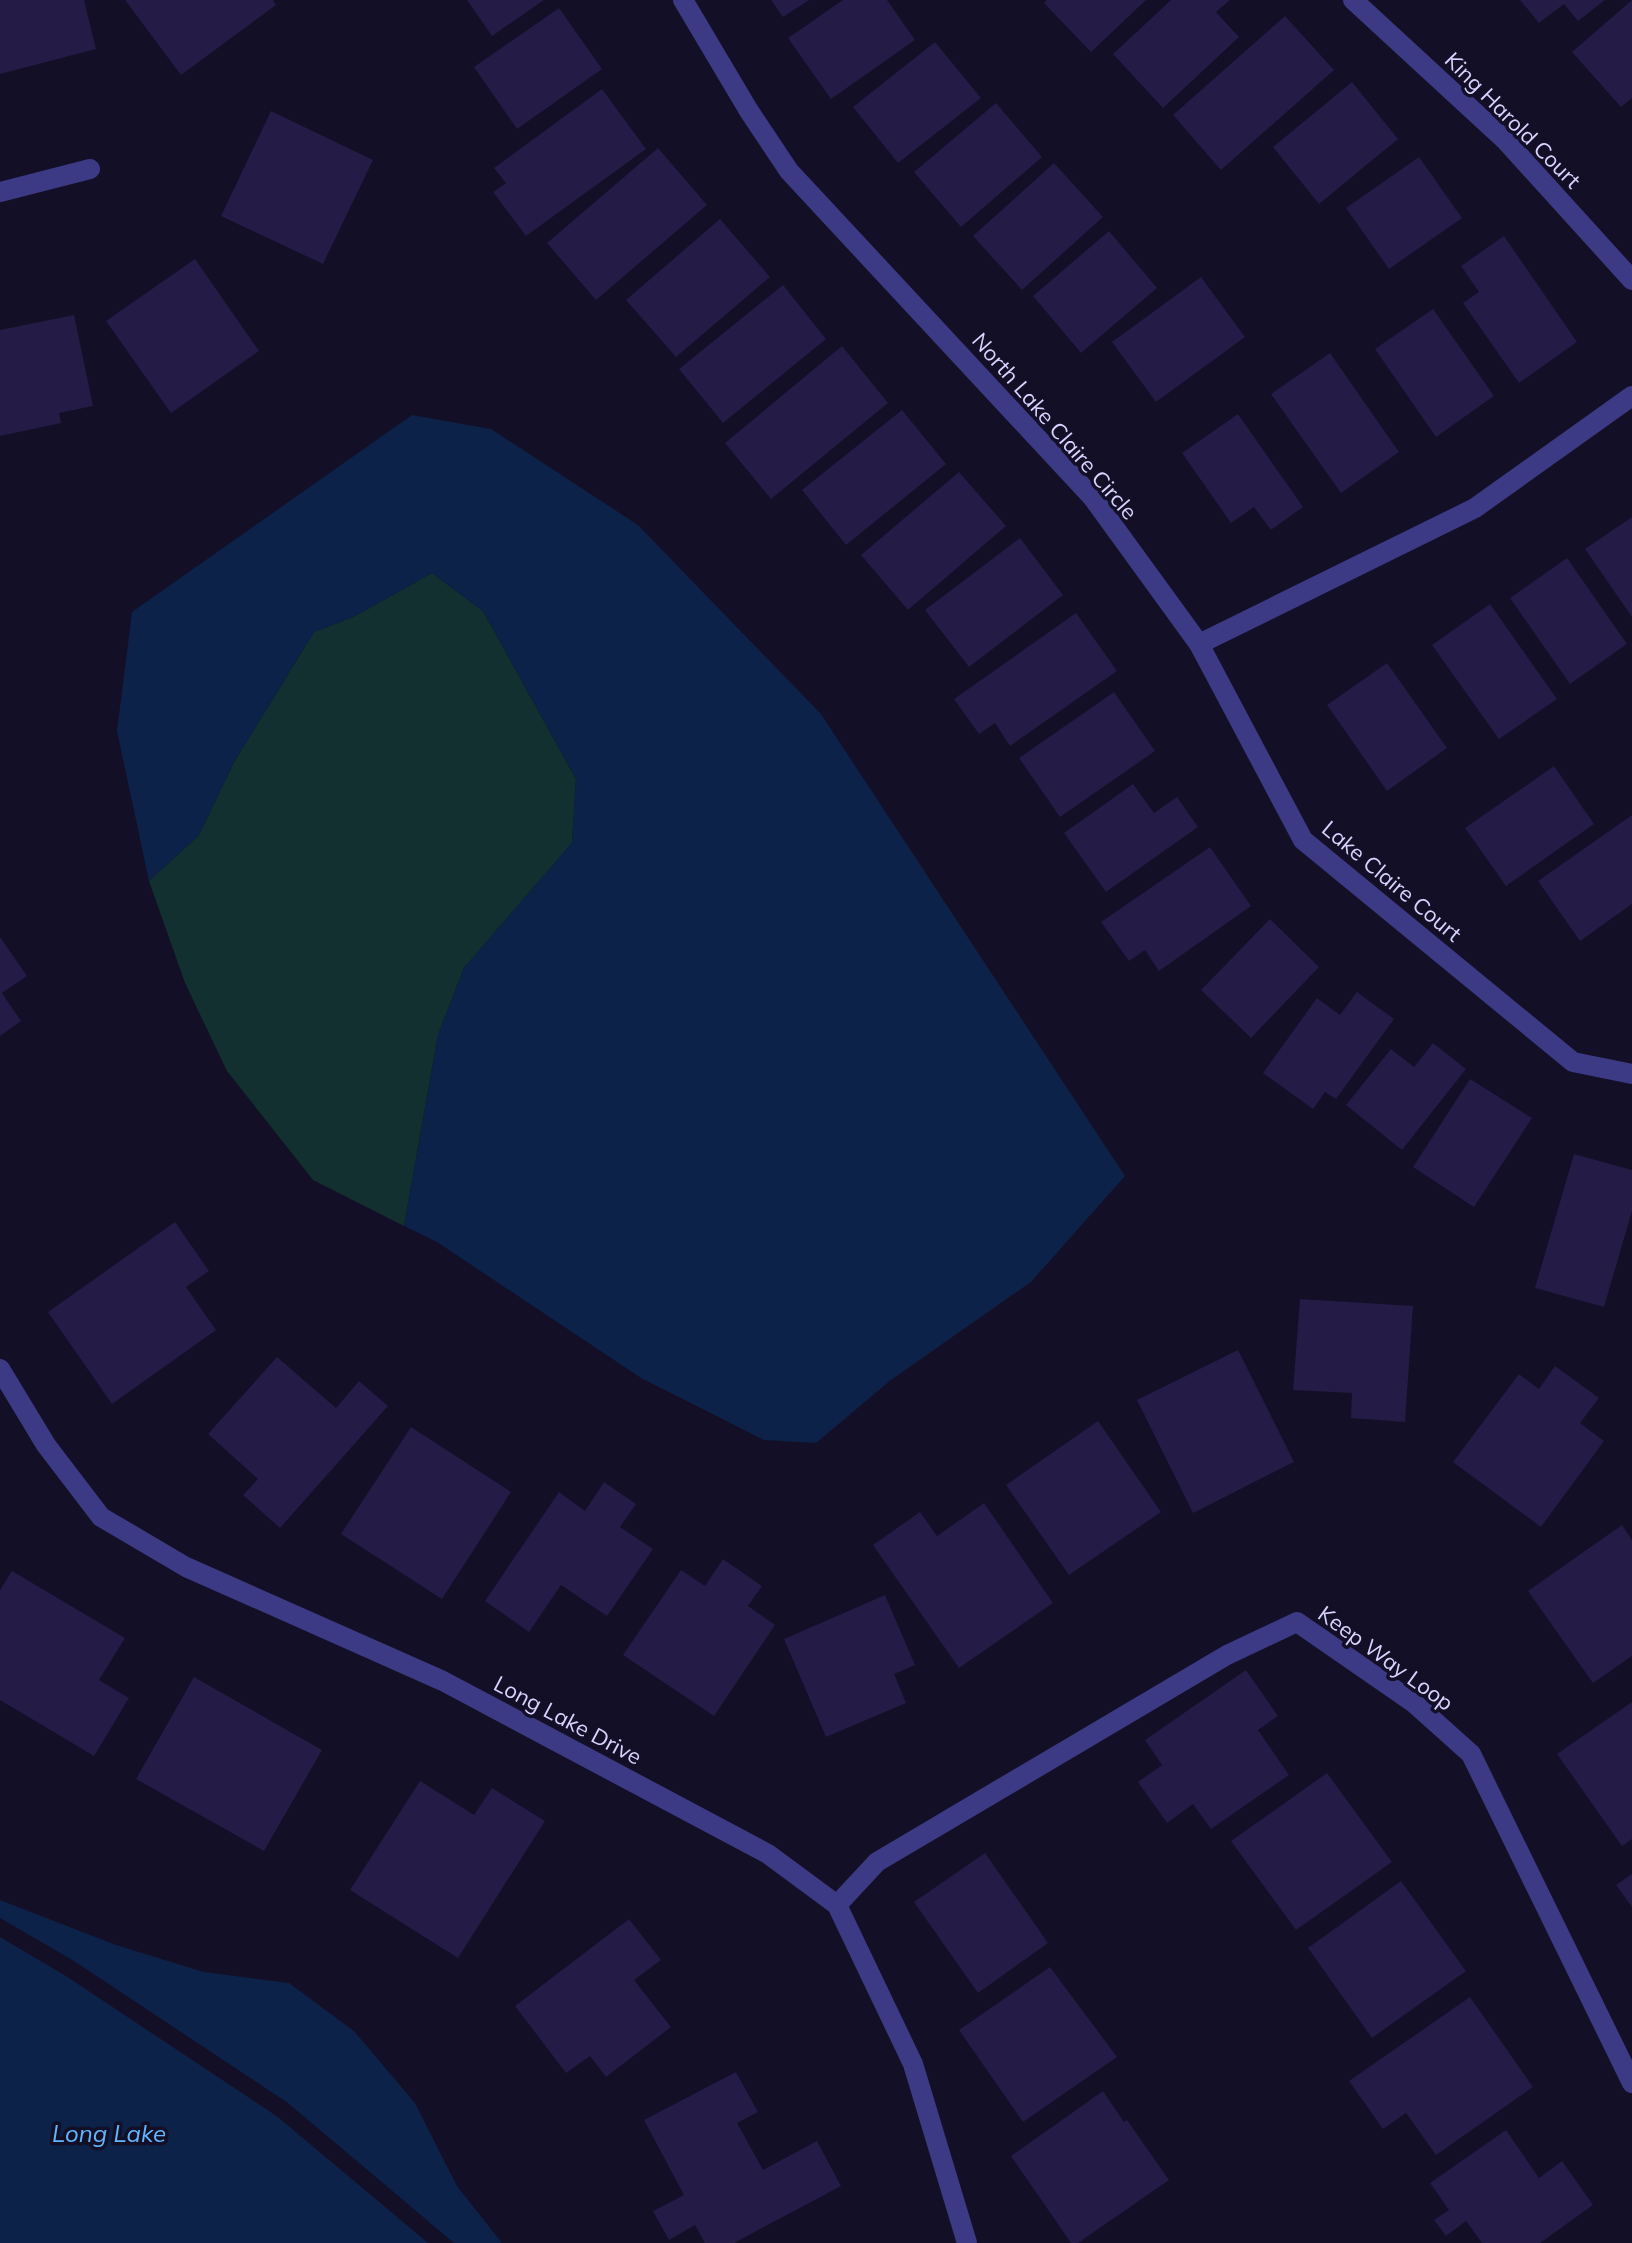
<svg xmlns="http://www.w3.org/2000/svg" width="1632" height="2243" font-family="Mulish,sans-serif">
	<rect width="100%" height="100%" fill="#130f26"/>
	<path fill="#12302f" d="M432,573L483,611L576,779L572,843L464,968L438,1035L404,1226L313,1180L227,1071L185,983L149,881L199,835L234,762L314,632L353,617Z"/>
	<path fill="#0c2248" d="M412,415L491,429L638,525L821,714L1125,1176L1031,1282L891,1380L816,1443L764,1440L641,1378L437,1242L404,1226L438,1035L464,968L572,843L576,779L483,611L432,573L353,617L314,632L234,762L199,835L149,881L117,731L132,612Z
		M0,1900L116,1945L204,1972L289,1983L354,2031L415,2103L457,2186L502,2243H454L288,2103L74,1961L0,1918Z
		M0,1937L66,1976L278,2117L428,2243H0Z"/>
	<path fill="#241b47" d="M0,0H84L96,49L0,74Z
		M125,0H273L276,5L181,75Z
		M467,0H544L492,36Z
		M771,0H809L783,17Z
		M843,0H887L915,40L831,99L788,38Z
		M1047,0H1146L1091,52L1044,3Z
		M1171,0H1230L1216,12L1239,37L1163,108L1113,54Z
		M1520,0H1605L1578,21L1564,4L1539,23Z
		M1632,0V98L1621,107L1572,52Z
		M559,8L602,69L517,129L474,67Z
		M1285,16L1334,70L1221,170L1173,115Z
		M935,42L981,98L898,163L853,107Z
		M1352,82L1398,139L1319,204L1273,147Z
		M602,89L646,149L526,236L493,192L506,183L494,168Z
		M996,103L1042,157L961,227L914,172Z
		M271,111L373,160L323,264L221,216Z
		M658,148L707,205L596,300L547,243Z
		M1419,157L1462,218L1389,269L1346,208Z
		M1054,163L1103,217L1022,290L973,236Z
		M720,219L770,277L676,357L626,300Z
		M1109,231L1157,288L1081,353L1033,296Z
		M1504,236L1577,342L1519,383L1463,303L1479,292L1461,266Z
		M195,259L259,351L171,413L106,321Z
		M1201,277L1245,337L1156,402L1112,342Z
		M783,285L826,339L723,423L679,369Z
		M1433,309L1494,396L1436,437L1375,349Z
		M74,315L93,406L59,413L61,423L0,436V330Z
		M842,346L888,403L771,499L725,443Z
		M1330,353L1399,452L1341,493L1271,394Z
		M902,410L946,464L846,545L802,490Z
		M1238,414L1303,507L1271,530L1254,507L1231,523L1182,453Z
		M959,472L1006,526L908,610L861,555Z
		M1632,517V617L1585,549Z
		M1020,538L1063,595L969,667L925,610Z
		M1567,558L1627,644L1570,684L1510,598Z
		M1490,604L1557,699L1499,739L1432,645Z
		M1076,613L1117,671L1010,746L995,723L979,734L954,699Z
		M1387,663L1447,748L1387,791L1327,705Z
		M1114,692L1155,751L1060,817L1019,758Z
		M1554,766L1594,824L1506,886L1465,828Z
		M1133,784L1154,813L1177,797L1198,827L1106,892L1064,833Z
		M1632,815V904L1580,941L1538,881Z
		M1210,847L1251,906L1159,971L1145,950L1129,961L1101,922Z
		M1270,919L1319,967L1251,1038L1201,990Z
		M0,937L27,976L2,993L21,1021L0,1036Z
		M1357,992L1394,1019L1336,1099L1325,1092L1313,1109L1263,1073L1317,998L1340,1015Z
		M1433,1043L1466,1069L1402,1150L1346,1105L1391,1049L1414,1067Z
		M1470,1079L1532,1118L1474,1207L1413,1167Z
		M1574,1154L1632,1170V1211L1604,1307L1535,1288Z
		M175,1222L209,1271L186,1287L216,1330L112,1404L48,1312Z
		M1300,1299L1413,1306L1405,1422L1351,1418L1352,1393L1293,1390Z
		M1238,1350L1294,1462L1193,1513L1137,1400Z
		M277,1357L336,1408L359,1381L388,1406L280,1528L243,1495L258,1479L208,1434Z
		M1555,1366L1599,1398L1580,1423L1604,1441L1541,1527L1453,1462L1519,1374L1539,1389Z
		M1098,1421L1161,1512L1069,1575L1006,1485Z
		M411,1427L511,1492L442,1599L341,1534Z
		M604,1482L636,1504L620,1527L653,1549L607,1616L561,1585L529,1632L485,1601L559,1492L585,1511Z
		M984,1503L1053,1603L959,1668L873,1545L920,1512L937,1536Z
		M1622,1525L1632,1540V1656L1593,1683L1528,1591Z
		M723,1559L762,1586L748,1606L775,1625L714,1716L623,1655L681,1570L705,1586Z
		M12,1571L125,1638L99,1680L129,1698L94,1756L0,1700V1590Z
		M885,1595L915,1665L894,1674L906,1703L826,1737L784,1639Z
		M1246,1670L1278,1716L1258,1730L1289,1775L1211,1829L1193,1804L1167,1823L1138,1782L1162,1765L1145,1740Z
		M194,1677L322,1750L264,1851L136,1779Z
		M1632,1702V1839L1622,1846L1557,1754Z
		M1327,1773L1392,1862L1296,1930L1231,1841Z
		M420,1781L474,1815L492,1788L545,1821L458,1958L350,1890Z
		M985,1853L1048,1943L978,1993L914,1902Z
		M1632,1874V1907L1616,1885Z
		M1401,1881L1466,1971L1372,2038L1308,1948Z
		M629,1919L661,1960L634,1980L671,2027L606,2077L590,2056L566,2073L515,2006Z
		M1050,1967L1117,2057L1023,2122L959,2030Z
		M1470,1997L1533,2087L1436,2155L1406,2113L1383,2129L1349,2081Z
		M736,2072L758,2112L737,2123L763,2170L817,2141L841,2186L734,2243H705L695,2225L669,2240L653,2211L684,2195L644,2120Z
		M1103,2091L1124,2122L1127,2120L1169,2180L1078,2243H1071L1011,2156Z
		M1506,2130L1539,2178L1562,2161L1593,2205L1540,2243H1482L1466,2221L1446,2236L1434,2220L1449,2210L1430,2183Z"/>
	<g fill="none" stroke-linecap="round" stroke-linejoin="round">
		<path stroke="#3d3a85" stroke-width="20" d="M683,0L749,111L789,171L1093,498L1199,644L1303,840L1573,1062L1632,1074
			M1353,0L1506,141L1632,280
			M0,192L90,169
			M1199,644L1475,508L1632,396
			M0,1369L46,1445L101,1517L186,1567L443,1681L768,1854L837,1905L913,2064L967,2243
			M837,1905L877,1862L1227,1655L1297,1622L1414,1703L1471,1754L1632,2083"/>
	</g>
	<g text-anchor="middle" stroke-width="7" stroke-linejoin="round" paint-order="stroke">
		<g font-size="22" fill="#d9d4ff" stroke="#130f26">
			<text transform="translate(1513 120) rotate(45)" y="8">King Harold Court</text>
			<text transform="translate(1055 426) rotate(49)" y="8">North Lake Claire Circle</text>
			<text transform="translate(1392 881) rotate(40)" y="8">Lake Claire Court</text>
			<text transform="translate(1386 1658) rotate(36)" y="8">Keep Way Loop</text>
			<text transform="translate(568 1720) rotate(28)" y="8">Long Lake Drive</text>
		</g>
		<g font-size="24" font-style="italic" fill="#62b6ff" stroke="#130f26">
			<text x="109" y="2142">Long Lake</text>
		</g>
	</g>
</svg>
